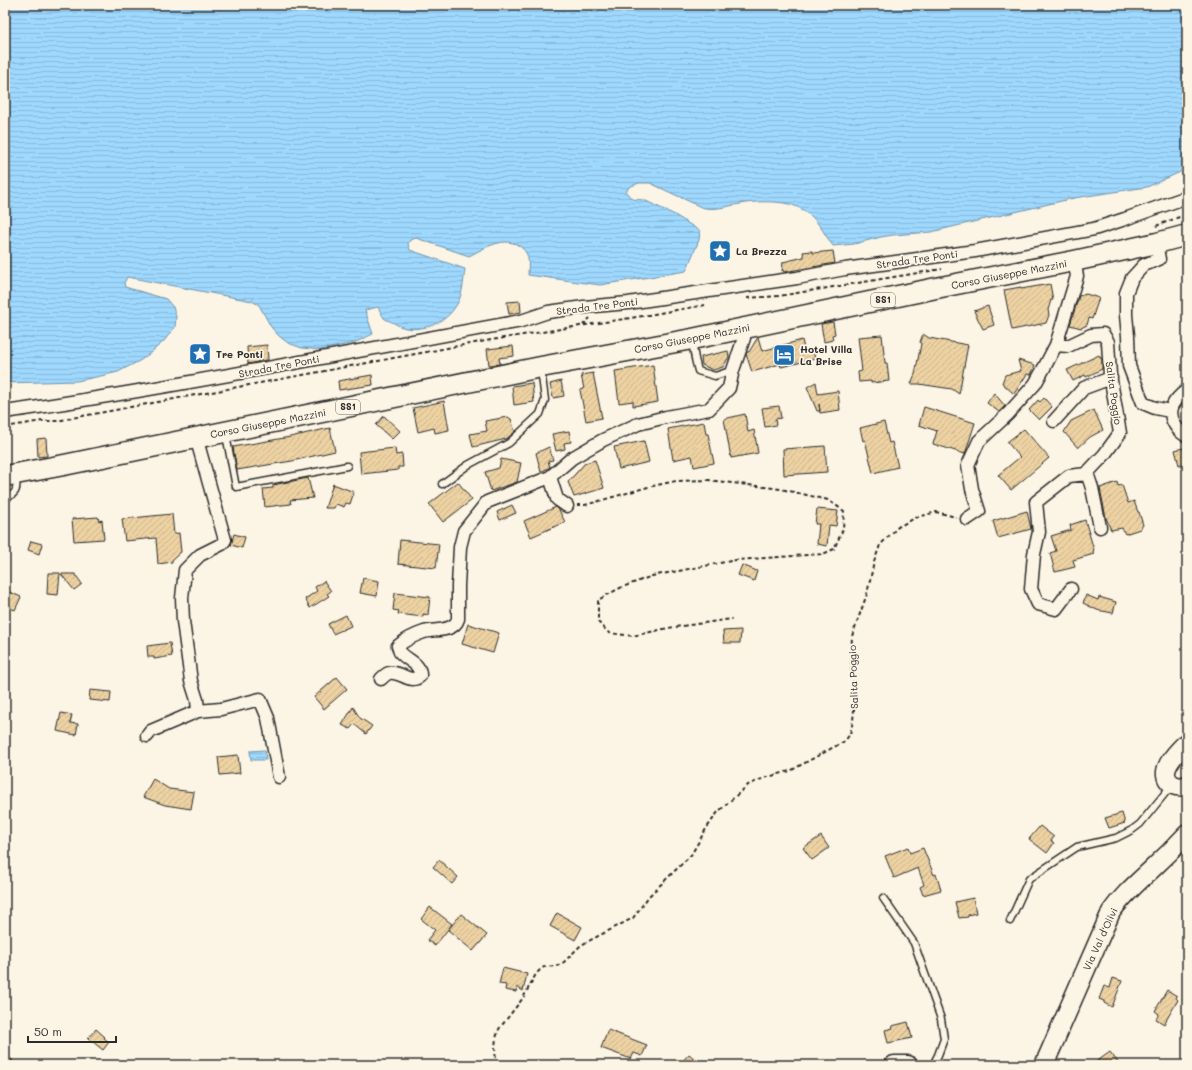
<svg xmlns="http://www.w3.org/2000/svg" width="1192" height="1070" font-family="Mali,sans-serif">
	<defs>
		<pattern id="water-rules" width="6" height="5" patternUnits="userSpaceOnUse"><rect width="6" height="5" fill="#9ed8fe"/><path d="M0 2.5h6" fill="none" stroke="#88bada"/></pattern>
		<pattern id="building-hatch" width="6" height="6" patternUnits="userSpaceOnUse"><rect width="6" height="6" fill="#edd2a2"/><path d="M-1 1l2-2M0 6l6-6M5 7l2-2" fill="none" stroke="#cbb48c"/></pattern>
	</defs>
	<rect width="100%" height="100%" fill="#fcf5e5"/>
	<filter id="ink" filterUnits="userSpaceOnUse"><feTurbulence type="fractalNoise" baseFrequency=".025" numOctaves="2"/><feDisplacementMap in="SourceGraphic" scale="8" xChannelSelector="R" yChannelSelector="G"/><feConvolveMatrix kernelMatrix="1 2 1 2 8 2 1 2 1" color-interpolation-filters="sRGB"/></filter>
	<g filter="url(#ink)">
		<path fill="url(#water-rules)" stroke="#7093aa" d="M5,5H1187V169L1147,187L1074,198L931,232L893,235L881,237L854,244L833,246C827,238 822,228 815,220C809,213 798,206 789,204C776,201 754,201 740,204C727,206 714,211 701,207L650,183H639L629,187L626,192L632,199L644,200L675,215L700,231L699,240L686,271L600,285L528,275C528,270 529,264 528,259C528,255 525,251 522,248C506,234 485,248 469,256L416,238L410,240L408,244L410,250L465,269C463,284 463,298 453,310C444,323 423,331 406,328C401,327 397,325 392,322C390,321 386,320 384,318C382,315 380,311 378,307L365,310L373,334L354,343L320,350L302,348L288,343L279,336L271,327L259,305L252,301L127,277L124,283L125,287L166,299L173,307L176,317L175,327L164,341L149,354L141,360L118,372L101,376L77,381L5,383Z
			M265,750L266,760H251L250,751Z"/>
		<path fill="url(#building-hatch)" stroke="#2b2b2b" d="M812,251L813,253L833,251L835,263L784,272L783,270L782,271L783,262L804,257L803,252Z
			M1050,284L1053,300H1051L1048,310L1049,315L1046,323L1012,330L1004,290L1021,287V289Z
			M1086,294L1099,298L1092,319L1089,318L1087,325L1081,328L1070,325L1079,296Z
			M520,301L521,312L509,314L507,302Z
			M988,306L994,325L983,329L974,311Z
			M833,322L835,334L832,335L833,340L824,342L821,324Z
			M923,334L929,338L968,345L959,394L952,389L919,384H911L915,374L921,344L920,342Z
			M882,335L885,363H887L889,381L871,383V381L859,382L858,372L862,371L858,337Z
			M758,337L762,351L802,340L805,353L813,350L815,359L781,367L780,364L752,372L746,354L747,352H749Z
			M267,345L268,360L258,361V362L248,364L247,347Z
			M513,346L514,356L499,358L500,364L489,365L487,349Z
			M728,351L729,357L723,367L713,370L702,365L701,357Z
			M1099,355L1102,360V369L1086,377L1085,375L1073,381L1067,370Z
			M1018,360L1035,365L1031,375L1027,374L1014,394L1002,383L1005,375L1021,371Z
			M653,365L658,402L633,406V401L619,403L615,371Z
			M593,373L602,418L586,421L580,390L584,389L581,375Z
			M372,375L373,385L339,390L338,381Z
			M561,381L564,396L553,398L550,384Z
			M816,382L818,394L838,391L840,410L820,413L819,404L820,411H817L807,387Z
			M532,383L534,402L514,405L512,386Z
			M994,393L1005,406L999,412L987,403Z
			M1044,398L1052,407L1039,420L1029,410L1038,400L1040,402Z
			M444,401L449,430L435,433L434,428L418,432L413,408Z
			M779,406L781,418L775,419L776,425L765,427L762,408Z
			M924,407L975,423L965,454L933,444L937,431L919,425Z
			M1094,410L1103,430L1090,437L1078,448L1064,432L1071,421Z
			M745,414L748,432L754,430L758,453L731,458L724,419Z
			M384,416L400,431L392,439L376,425Z
			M508,417L511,419L515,432L506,439L473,447L470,434L487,431L485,421Z
			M704,422L706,434H708L714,463L694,467L692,456L673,460L668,429Z
			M884,422L889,443L892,442L898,467L873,473L865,440L863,441L860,428Z
			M330,428L335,451L292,461L237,470L233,447L290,437Z
			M1024,429L1049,458L1011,490L998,475L1020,457L1007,442Z
			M569,431L571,442L564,443L565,449L556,451L552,434Z
			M46,438L47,456L38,457L37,439Z
			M644,441L649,462L619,469L614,447Z
			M825,446L827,472L784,475L783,449Z
			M549,447L553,460L548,461L550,467L541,472L536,453Z
			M1187,447V463L1179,465L1175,450Z
			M395,448L396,455L402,454L403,467H398V470L361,474L359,452Z
			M501,459L521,463L517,482L491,491L485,472L499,468Z
			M595,460L604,488L574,497L568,482L585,463Z
			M308,478L313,498L290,500L291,504L265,507L263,489L273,488V485Z
			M458,482L472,500L443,522L429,504Z
			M1117,482L1118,486L1122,485L1128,503L1134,501L1138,512H1139L1143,525L1140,529L1125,534L1122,528L1111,530L1106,518L1100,488Z
			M333,484L354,492L350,504L346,503L344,507L336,504L334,508H325Z
			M512,505L516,513L500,520L497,512Z
			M556,507L559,510L565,522L531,537L524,521Z
			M817,509L838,511L836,526L829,525L827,546L817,544L819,524H815Z
			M1027,511L1031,529L998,538L993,521Z
			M172,514L174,534L179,533L181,552L172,560V562L158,564L156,538L125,541L122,519Z
			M98,517L99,521L102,520L104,539L74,541L72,519Z
			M1085,520L1094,550L1093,551L1094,554L1073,560L1075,567L1055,572L1050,553L1056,551L1051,536L1071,530L1070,525Z
			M234,534L245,537L242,548L231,545Z
			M400,540L439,544L436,568L398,564Z
			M31,541L42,544L39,554L28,550Z
			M742,565L757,571L754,581L738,575Z
			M48,573H60L58,595L47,594Z
			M61,574H75L82,584L74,590Z
			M363,578L379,581L377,596L360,593Z
			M324,581L331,591L327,594L329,596L310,608L305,599L317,591L315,587Z
			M5,590L21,597L15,610L5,606Z
			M395,593L430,597L428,615L423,614V617L398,614L399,611L393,610Z
			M1086,595L1098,600L1099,597L1116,602L1113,613L1097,610L1083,603Z
			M346,615L351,626L333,634L328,624Z
			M468,624L499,633L493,653L462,644Z
			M741,630L740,643H724L723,631Z
			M170,643L172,656L154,659V657H148L147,646Z
			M337,677L347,689L324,709L314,697Z
			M90,690L111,692L110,702L89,700Z
			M353,707L360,718L372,726L366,734L354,724L350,729L342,725Z
			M61,713L72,715L70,723L78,724L76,735L57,731Z
			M238,755L240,773L220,775L218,757Z
			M153,779L169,789L194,792L191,809L165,805L143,797Z
			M1122,813L1125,823L1109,828L1105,818Z
			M1040,826L1054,837L1051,841L1054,843L1047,853L1029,839Z
			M821,836L829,848L812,860L803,848Z
			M908,847L910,853L923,848L934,875L936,874L941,890L923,895L920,887L924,885L918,868L894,878L885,856Z
			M439,860L458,877L452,884L433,867Z
			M973,898L976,913L968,915V917L959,918L955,902Z
			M430,907L452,924L435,946L427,940L435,930L421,919Z
			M557,913L582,927L575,940L550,926Z
			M461,914L487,935L473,951L448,930Z
			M503,968L527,974L523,991L517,987L516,992L505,990L506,985L499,984Z
			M1113,978L1122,981L1112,1007L1104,1003V1001L1099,999L1104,986L1110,988Z
			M1167,990L1177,996L1176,998L1178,1000L1164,1024L1156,1019L1159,1014L1155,1011Z
			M908,1022L912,1038L888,1043L885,1030L893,1028L892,1026Z
			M96,1029L105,1037L104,1038L109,1042L103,1050L88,1038Z
			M608,1030L647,1045L642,1056L634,1053L631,1059L601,1048Z
			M1110,1052L1120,1065H1092Z
			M689,1054L702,1065H679Z"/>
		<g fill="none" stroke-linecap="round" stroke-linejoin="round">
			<g stroke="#2b2b2b" stroke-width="9">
				<path id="lane" d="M692,341L695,359L698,371L715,376L733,370
					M226,435L236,487L347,466
					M442,484L468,465L509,443L540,414L545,400L541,369
					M5,498C18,494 17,488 16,476
					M883,898L914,943L941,1019L944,1039L938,1055L933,1065
					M1010,921L1029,879L1077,847L1116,838L1132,830L1140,824L1171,786"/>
			</g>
			<g stroke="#2b2b2b" stroke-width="15">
				<path id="street" d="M1156,243L1159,259L1144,265L1132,278L1126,293V315L1128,336L1129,366L1143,403L1155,408L1170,411
					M1056,345L1068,346L1091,335L1103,334L1108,342L1110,375L1120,433L1104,455L1086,474L1069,476L1036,502L1039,532L1034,554L1031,589L1038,604L1056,609L1071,589
					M1187,390C1174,400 1166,410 1175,425C1179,431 1181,433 1187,436
					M5,412C178,387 349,352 521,321L548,312L584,307L628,303L797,278L845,269L975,251L1094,229L1125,219L1187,197
					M1054,421L1084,388L1111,378
					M196,437L225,540L222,544L200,555L185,570L182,598L183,621L191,681L197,700L198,711
					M1087,473L1092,488L1100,527
					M550,477L557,499L567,506
					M967,519L979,511L972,489L968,465L979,441L1008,414L1035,384L1044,368L1056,345L1077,276L1074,261
					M381,679C383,677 386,674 389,673C400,670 410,685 420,676C421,663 407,661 400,652C399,650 399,648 398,646C405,640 415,635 424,632C435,629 454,632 458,619V586L460,547L464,531L487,502L550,477L572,458L603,440L638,424L666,417L709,409L729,388L733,370L744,338L745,328
					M147,736L151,731L198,711L221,709L260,699L268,718L279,777
					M5,1063L7,1065"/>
			</g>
			<g stroke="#2b2b2b" stroke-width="21">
				<path id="secondary" d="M1187,742C1178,751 1155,772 1172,784C1176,787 1182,787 1187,785
					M894,1065H908
					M1044,1065L1111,912C1123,895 1136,884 1152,869C1164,858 1176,846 1187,834"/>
			</g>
			<g stroke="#2b2b2b" stroke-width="23">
				<path id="primary" d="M5,476L64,465L541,367L692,339L941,287L1074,261L1157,243L1187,235"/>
			</g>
			<path stroke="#2b2b2b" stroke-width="2" stroke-dasharray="4 3" stroke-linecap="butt" d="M1156,226L1187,214
				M747,298L779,296L942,269
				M583,325L590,318
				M5,427L42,421H56L485,341L643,316L705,305
				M577,505H585L648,487L676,481L708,480L781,489L828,500L844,511L843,529L834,549L823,554L736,560L652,576L620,588L598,600V622L609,633L633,636L668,628L732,619
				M496,1065L495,1047L496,1038L499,1029L523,998L536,974L540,970L544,967L557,966L564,962L581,945L633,918L649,896L691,855L706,829L718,812L748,785L764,778L790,771L845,741L850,734L853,721L855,697L852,679L851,659L852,636L867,594L874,562L880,545L898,527L915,518L936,512L956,517"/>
			<use href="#lane" stroke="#fcf5e5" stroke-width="6"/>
			<use href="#street" stroke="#fcf5e5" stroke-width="12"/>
			<use href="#secondary" stroke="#fcf5e5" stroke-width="18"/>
			<use href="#primary" stroke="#fcf5e5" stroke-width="20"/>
		</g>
	</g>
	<defs>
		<g id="sight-square" transform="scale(1.15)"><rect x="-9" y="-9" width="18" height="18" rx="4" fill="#1f6fb2" stroke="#fcf5e5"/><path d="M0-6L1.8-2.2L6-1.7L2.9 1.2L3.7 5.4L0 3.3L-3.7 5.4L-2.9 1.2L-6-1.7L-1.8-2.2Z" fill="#fff"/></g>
		<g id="hotel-square" transform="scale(1.15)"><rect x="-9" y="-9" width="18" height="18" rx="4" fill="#1f6fb2" stroke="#fcf5e5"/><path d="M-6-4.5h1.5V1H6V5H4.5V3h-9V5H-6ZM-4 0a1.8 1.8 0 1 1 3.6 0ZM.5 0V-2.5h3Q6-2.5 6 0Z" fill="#fff"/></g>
	</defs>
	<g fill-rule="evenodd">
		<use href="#sight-square" x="720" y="251"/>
		<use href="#sight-square" x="200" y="354"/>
		<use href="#hotel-square" x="784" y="355"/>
	</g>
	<g text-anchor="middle" stroke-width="3.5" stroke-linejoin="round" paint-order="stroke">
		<g fill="#fcf5e5" stroke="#6a6863" stroke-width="1">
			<rect x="871" y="293" width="24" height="14" rx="3"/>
			<rect x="336" y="400" width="24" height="14" rx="3"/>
		</g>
		<g font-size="9" font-weight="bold" fill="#2b2b2b">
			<text x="883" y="303">SS1</text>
			<text x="348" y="410">SS1</text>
		</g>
		<g font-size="10" font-weight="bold" fill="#2b2b2b" stroke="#fcf5e5" text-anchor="start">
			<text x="736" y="255">La Brezza</text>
			<text x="800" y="353">Hotel Villa<tspan x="800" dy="12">La Brise</tspan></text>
			<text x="216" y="358">Tre Ponti</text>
		</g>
		<g font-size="10" fill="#2b2b2b" stroke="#fcf5e5">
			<text transform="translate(917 259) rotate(-8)" y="4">Strada Tre Ponti</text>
			<text transform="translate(1009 274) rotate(-11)" y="4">Corso Giuseppe Mazzini</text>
			<text transform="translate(597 306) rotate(-7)" y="4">Strada Tre Ponti</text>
			<text transform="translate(692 338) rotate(-11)" y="4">Corso Giuseppe Mazzini</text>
			<text transform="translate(279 366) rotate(-11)" y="4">Strada Tre Ponti</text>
			<text transform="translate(1114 393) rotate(82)" y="4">Salita Poggio</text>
			<text transform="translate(268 423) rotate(-11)" y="4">Corso Giuseppe Mazzini</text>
			<text transform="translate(853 677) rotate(-92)" y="4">Salita Poggio</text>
			<text transform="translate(1100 939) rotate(-65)" y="4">Via Val d'Olivi</text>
		</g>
	</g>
	<rect width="1192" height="1070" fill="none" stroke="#fcf5e5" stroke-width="20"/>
	<rect x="10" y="10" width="1172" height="1050" fill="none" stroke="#2b2b2b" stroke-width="1.5" filter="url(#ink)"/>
	<path d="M28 1036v6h88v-6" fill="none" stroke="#2b2b2b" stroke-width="2"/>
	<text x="34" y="1036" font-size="12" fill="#2b2b2b" stroke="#fcf5e5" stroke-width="3" paint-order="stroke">50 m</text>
</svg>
